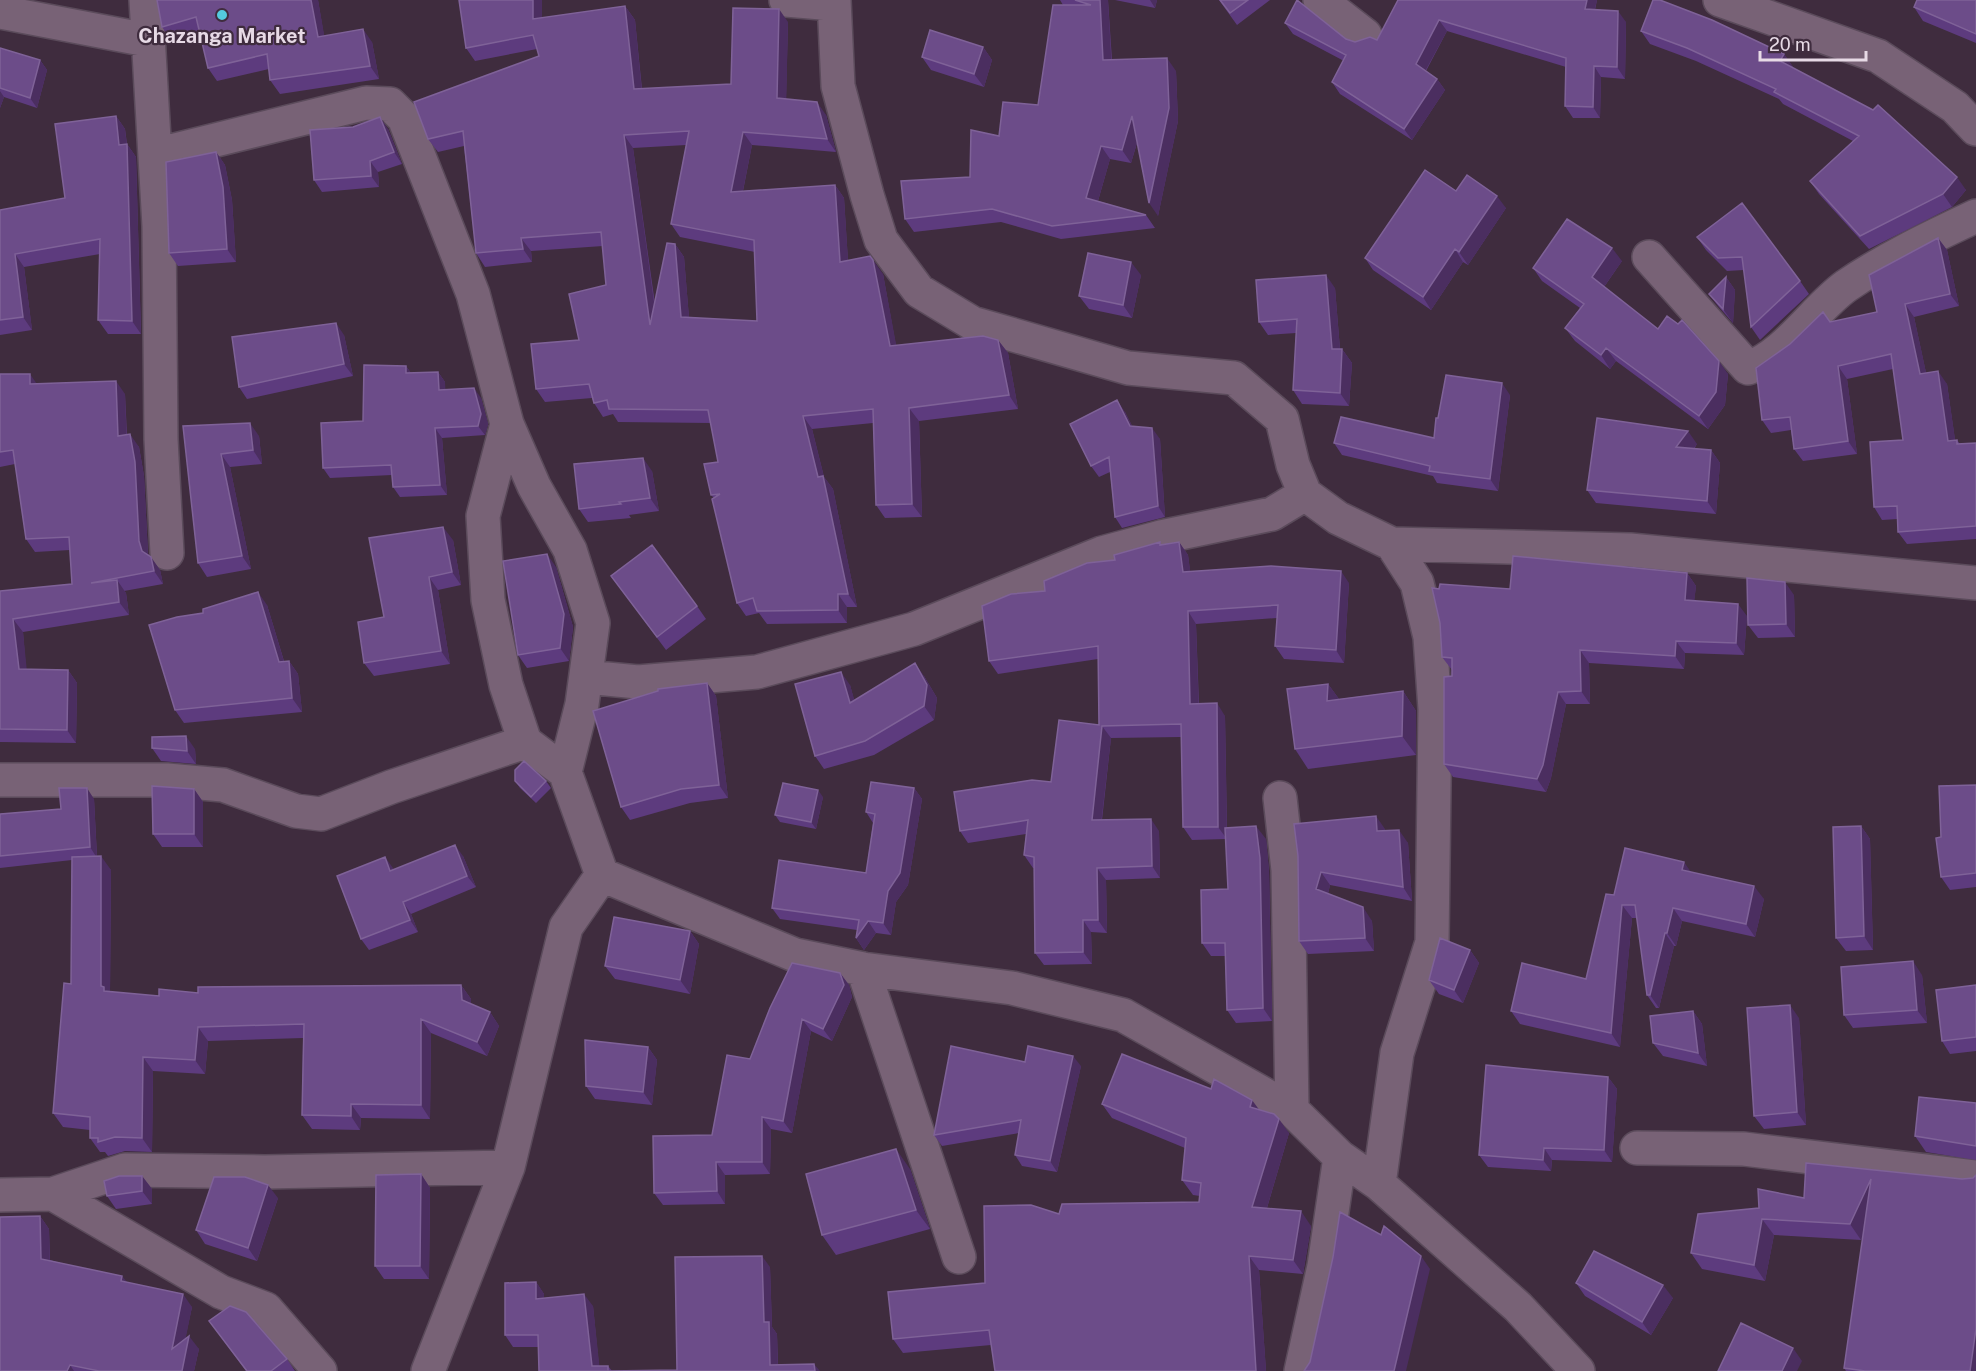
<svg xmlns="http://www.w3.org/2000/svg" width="1976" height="1371" font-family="'Public Sans',sans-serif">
	<rect width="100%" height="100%" fill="#3f2c3e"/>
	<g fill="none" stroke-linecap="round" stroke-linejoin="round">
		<g stroke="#5b4b5b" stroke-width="36">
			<path id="minor" d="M146,0L159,226L161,439L167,553
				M786,0L834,4
				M834,0L838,86L867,195L881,240L919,291L972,323L1128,368L1234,378L1282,419L1293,465L1305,494
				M1320,0L1365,35
				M1720,0L1878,56L1955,107L1976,129
				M0,12L147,40
				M155,155L366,103L390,104L404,118L473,294L507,424L534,486L570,550L593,623L582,704L565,772L602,875
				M1649,257L1748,368C1785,356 1814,309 1846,286C1887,258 1931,237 1976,216
				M507,424L483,516L488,600L506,685L525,742L565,772
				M1392,544L1630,550L1976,583
				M586,677L638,682L757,672L914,629L1102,553L1161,537L1272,514L1305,494L1338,518L1392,544L1417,583L1430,637L1435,709L1432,942L1397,1053L1379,1184
				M0,780H167L223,785L296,811L321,814L391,787L525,742
				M1280,798L1288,870L1292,1110
				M863,969L959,1257
				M1637,1148L1744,1149L1976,1177
				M53,1194L125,1170L265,1172L508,1167L566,927L602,875L795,955L863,969L1012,988L1123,1015L1292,1110L1340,1157L1379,1184L1518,1307L1578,1371
				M0,1195L53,1194L221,1292L266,1309L320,1371
				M428,1371L508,1167
				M1301,1371L1324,1266L1340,1157"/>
		</g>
		<use href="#minor" stroke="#786276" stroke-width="33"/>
	</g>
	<path fill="#5d3b7e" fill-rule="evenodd" d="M157,0H318L324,36L372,42L379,79L280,94L270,80L269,69L217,81L208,68L200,32L171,40L162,27Z
		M459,0H542V18L625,6L635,20L642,89L731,84L788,22L786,99L826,115L836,152L752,145L743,191L835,185L844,198L848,261L883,274L896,346L998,340L1008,353L1018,409L919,421L922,517L885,518L876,505L873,423L812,429L824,477L833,489L857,607H847V623L767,624L759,613L746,616L737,603L714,498L711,495L718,462L711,423L618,422L613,414L603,417L594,403L592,398L545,402L536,389L579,340L606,285L603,246L531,251L532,262L485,267L476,253L464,146L438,152L428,139L539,56L537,49L475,61L466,48ZM686,145L671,224L680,237L755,252L757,321L689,318L684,257L675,244L655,304L633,148Z
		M1060,0H1108L1112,60L1176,71L1178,121L1158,216L1137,143L1131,163L1110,159L1098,201L1146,215L1155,228L1061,239L1001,222L914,232L905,219L970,177L999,136L1038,105L1063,5Z
		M1115,0H1157L1155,8Z
		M1219,0H1270L1237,25Z
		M1398,0H1597L1595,10L1626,22L1625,79L1601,77L1600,118H1573L1565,106L1566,67L1447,31L1426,71L1437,79L1445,90L1412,140L1340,94L1332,82L1344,61L1293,34L1285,23L1346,39L1355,42L1377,40Z
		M1976,0V43L1923,21L1914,7Z
		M1641,31L1784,54L1793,67L1792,68L1966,190L1952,207L1869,249L1819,194L1810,181L1853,141L1783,104L1779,99L1696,61L1650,44Z
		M983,47L992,60L984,87L931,70L922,57Z
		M0,48L40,60L47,70L37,108L4,97L0,108Z
		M116,116L125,129L127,144L136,157L141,334H108L98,320L100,254L24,267L32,330L0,335V210L65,198Z
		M388,129L402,164L378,172L379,187L322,192L314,180Z
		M216,152L225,165L232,200L236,262L178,266L169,253Z
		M1456,191L1506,208L1468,265L1463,262L1431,310L1373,270L1365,258Z
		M1697,237L1800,281L1809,294L1760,340L1751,327L1744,270L1727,271L1706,250Z
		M1938,238L1947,250L1959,306L1914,317L1926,373L1947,384L1955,440H1957L1960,444L1976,443V539L1907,544L1898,532V519L1882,520L1874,507L1903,440L1893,369L1847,379L1857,454L1803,461L1794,449L1791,430L1771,433L1762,420L1790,344L1830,322L1877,312Z
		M1622,261L1604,287L1658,329L1728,374L1725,405L1708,429L1616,361L1610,369L1575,341L1565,328L1580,308L1542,281L1533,268Z
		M1141,275L1132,318L1089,309L1079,296Z
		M1726,277L1735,290L1733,323L1719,307L1709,294Z
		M1335,288L1340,349H1342L1352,363L1349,406L1302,404L1293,390L1296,333L1268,335L1259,322Z
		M344,335L353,376L247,399L239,387Z
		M406,366L411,373L438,372L445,382V389L481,398L488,424L485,435L442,438L447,495L400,497L393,487L392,475L330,478L323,468L363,421Z
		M0,374L37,384L125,394L127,435L139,447L144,476L148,554L160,570L163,584L124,591L126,593L129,615L23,632L26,669L68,670L77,683L76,743L0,742V591L72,584L70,550L35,552L26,539L15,464L0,467Z
		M1510,395L1498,491L1437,483L1433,476L1342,455L1334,443L1434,438L1438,418Z
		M1125,412L1132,426L1160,439L1165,517L1122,528L1115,517L1110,472L1099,477L1091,466Z
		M183,426L259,436L262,464L230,467L251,569L207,577L198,563Z
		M1697,444L1694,449L1711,450L1720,463L1716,514L1596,503L1587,490Z
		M652,471L659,511L629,515L631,518L588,522L579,509Z
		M453,540L461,585L438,590L450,664L374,676L364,663L384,617Z
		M1160,542L1161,545L1179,542L1188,555L1190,571L1349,583L1344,663L1284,659L1275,646L1277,618L1196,624L1199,704L1225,716L1227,828L1266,839L1269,871L1272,1021L1236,1023L1227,1010L1225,956H1211L1202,943L1228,889L1226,839L1192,840L1183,827L1181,737L1111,738L1102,820L1159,831L1160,878L1106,880L1107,933L1091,932L1092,964L1044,965L1035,953L1034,868H1033L1024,855L1026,834L968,843L960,831L1051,782L1099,725L1098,659L998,674L989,661L1045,591L1115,560Z
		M556,567L573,627L569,661L527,668L518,655Z
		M1687,573L1696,586L1694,601L1747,616L1744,655L1685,653L1684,669L1589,663L1590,704H1566L1551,778L1546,792L1453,777L1444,764L1452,670L1442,657L1510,589Z
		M611,576L697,606L706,619L666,650Z
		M1794,595L1795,637L1758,638L1748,625Z
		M267,605L284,661H289L298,674L302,712L184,723L175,710Z
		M924,676L937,698L934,720L874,755L824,769L815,756L850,685L854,700Z
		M707,683L716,696L728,798L690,803L630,820L621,807Z
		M1328,684L1339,699L1403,691L1416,711V755L1308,769L1295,749Z
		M152,748L195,749L196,764L161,761Z
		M515,781H546L551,788L536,803L520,788Z
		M1976,785V887L1950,890L1941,877V837Z
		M914,788L922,799L908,885L896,902L891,935L876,933L864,950L856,938L857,930L780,919L772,908L866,873L873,823L866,812Z
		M194,789L203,802V847H162L153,834Z
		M823,797L816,829L780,822L775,815Z
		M94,799L97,856L111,870L110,992L159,996L198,993L461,985L471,999V1004L490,1012L499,1026L487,1056L431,1033L430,1119L361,1118L360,1130L312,1129L302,1115L303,1038L208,1041L205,1074L153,1071L152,1152L125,1151L108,1156L105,1152H100L90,1138V1130L63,1127L53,1113L71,984L72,860L0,868V814L61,809Z
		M1861,826L1870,839L1873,950L1846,951L1836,938Z
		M1385,829V830L1408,843L1412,901L1330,885L1328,894L1372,921L1374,951L1308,954L1299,941L1298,856Z
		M463,856L476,887L411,914L418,932L369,950L361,939L394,870Z
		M1691,872L1764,899L1755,937L1682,921L1676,946H1674L1659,1008H1656L1647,995L1637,918H1632L1620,1047L1520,1024L1511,1011L1586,979L1614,895Z
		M690,931L699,944L690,994L615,979L605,966Z
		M1470,950L1479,963L1463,1003L1439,994L1429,980Z
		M840,973L849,985L852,997L832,1041L811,1031L792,1133L771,1129L770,1174L725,1175V1204L663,1205L654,1193L712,1135L750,1059Z
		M1922,975L1927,1023L1853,1028L1844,1015Z
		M1976,985V1051L1950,1054L1942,1041Z
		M1693,1011L1702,1024L1707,1066L1663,1056L1653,1043Z
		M1799,1018L1806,1125L1764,1129L1754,1116Z
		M648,1047L657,1060L652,1105L595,1099L586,1086Z
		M1025,1062L1081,1066L1057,1172L1022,1166L1015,1155L1019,1133L942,1146L934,1135Z
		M1608,1077L1617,1089L1612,1162L1552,1160L1551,1171L1488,1167L1479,1155Z
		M1976,1103V1160L1926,1152L1915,1136Z
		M1102,1104L1258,1109L1289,1133L1267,1208L1311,1226L1303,1274L1259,1270L1266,1371H995L991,1345L903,1353L893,1339L985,1283L1059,1214L1199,1202L1200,1196L1193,1195L1182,1180L1185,1148L1112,1118Z
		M1806,1163L1976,1371H1846L1844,1368L1863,1235L1861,1240L1774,1235L1765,1281L1702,1269L1691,1253L1759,1208L1804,1198Z
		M910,1169L930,1229L836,1255L822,1235Z
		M421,1174L430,1188L429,1279H384L375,1266Z
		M142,1176L152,1189V1204L116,1209L107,1196Z
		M278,1198L257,1261L205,1244L196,1230Z
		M40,1216L49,1229L50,1260L127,1282L192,1307L185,1339L199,1349L194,1371H0Z
		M770,1267L772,1327L777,1334L778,1364L820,1371H539L538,1347H513L505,1335L536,1282L544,1294V1298L593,1306L599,1366H608L612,1371L677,1370Z
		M1576,1283L1673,1298L1651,1335L1585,1296Z
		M209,1321L287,1359L295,1371H246Z"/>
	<path fill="#4b2e60" d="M311,0H318L327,51L318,37Z
		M533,0H542V32L533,19Z
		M1100,0H1108L1112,73L1103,60Z
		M1150,0H1157L1155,8Z
		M1587,0H1597L1592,20L1585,9Z
		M625,6L635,20L643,103L634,89Z
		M779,9L788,22L786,112L777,98Z
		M1618,11L1626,22L1625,79L1617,67Z
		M1439,20L1447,31L1423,75L1416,64Z
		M363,29L372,42L379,79L370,66Z
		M983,47L992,60L984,87L974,74Z
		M1784,54L1793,67L1789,74L1780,61Z
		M1167,58L1176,71L1178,121L1158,216L1149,203Z
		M40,60L47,70L37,108L30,98Z
		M1594,66L1601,77L1600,118L1593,107Z
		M1437,79L1445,90L1412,140L1404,129Z
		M0,91L4,97L0,108Z
		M817,102L826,115L836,152L827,139Z
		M116,116L125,129L127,147V144L136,157L141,334L132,321L119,145Z
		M1132,116L1141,129L1131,163L1122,150Z
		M380,117L388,129L402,164L394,152Z
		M743,132L752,145L740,205L731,192Z
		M624,135L633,148L659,339L650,325Z
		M1101,146L1110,159L1095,211L1086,198Z
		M216,152L225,165L232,200L236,262L227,249Z
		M370,161L378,172L379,187L371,176Z
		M1957,177L1966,190L1952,207L1943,194Z
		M835,185L844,198L849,276L840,262Z
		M1497,196L1506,208L1468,265L1459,252Z
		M521,238L531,251L532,262L523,249Z
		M1938,238L1947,250L1959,306L1950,294Z
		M675,244L684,257L690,330L681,317Z
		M1612,248L1622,261L1601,291L1592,277Z
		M1455,249L1463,262L1431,310L1423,297Z
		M15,254L24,267L32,330L23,317Z
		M873,260L883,274L899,360L890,346Z
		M1131,262L1141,275L1132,318L1123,305Z
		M1326,275L1335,288L1341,362L1332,349Z
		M1726,277L1735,290L1733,323L1723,309Z
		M1905,304L1914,317L1929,386L1920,374Z
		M336,323L344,335L353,376L344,364Z
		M998,340L1008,353L1018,409L1009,395Z
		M1606,348L1616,361L1610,369L1601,355Z
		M1342,349L1352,363L1349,406L1340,393Z
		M1719,361L1728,374L1725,405L1708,429L1699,416Z
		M406,366L413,376L406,373Z
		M1838,366L1847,379L1857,454L1848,441Z
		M1938,371L1947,384L1957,453L1948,441Z
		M438,372L445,382L446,400L439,390Z
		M30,374L39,387L30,384Z
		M116,381L125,394L127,449L118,436Z
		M1502,383L1510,395L1498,491L1490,479Z
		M474,388L481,398L488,424L485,435L478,426Z
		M1117,400L1125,412L1138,437L1130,426Z
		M909,408L919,421L922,517L912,504Z
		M803,416L812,429L824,477L833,489L857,607L848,594Z
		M250,423L259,436L262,464L253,450Z
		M435,428L442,438L447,495L440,485Z
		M1152,428L1160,439L1165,517L1158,506Z
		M1688,431L1697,444L1685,460L1676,447Z
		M130,434L139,447L144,476L148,554L152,564L142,551L139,541Z
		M1711,450L1720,463L1716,514L1707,501Z
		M221,454L230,467L251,569L242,556Z
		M643,458L652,471L659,511L650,498Z
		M443,527L453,540L461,585L452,572Z
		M1179,542L1188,555L1192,584L1183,572Z
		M547,554L556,567L573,627L569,661L560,648Z
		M151,557L160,570L163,584L154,571Z
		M1341,571L1349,583L1344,663L1336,650Z
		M1687,573L1696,586L1693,613L1685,600Z
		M429,577L438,590L450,664L441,651Z
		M117,580L126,593L129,615L119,602Z
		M1785,582L1794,595L1795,637L1786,624Z
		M258,592L267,605L288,675L279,662Z
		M838,594L847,607V623L838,610Z
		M1738,604L1747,616L1744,655L1736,643Z
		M1188,611L1196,624L1199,716L1190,704Z
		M13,619L23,632L28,682L19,669Z
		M1676,641L1685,653L1684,669L1675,656Z
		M1580,650L1589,663L1590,704L1581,691Z
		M289,661L298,674L302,712L292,698Z
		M915,663L924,676L937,698L934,720L924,706Z
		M68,670L77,683L76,743L67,730Z
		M841,672L850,685L859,716L850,703Z
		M707,683L716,696L728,798L719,785Z
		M1328,684L1342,703L1327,701Z
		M1403,691L1416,711V755L1402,736Z
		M1558,692L1566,704L1551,778L1546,792L1537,779Z
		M1217,703L1225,716L1227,839L1218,827Z
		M1102,726L1111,738L1100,833L1092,820Z
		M186,736L195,749L196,764L187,751Z
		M87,788L94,799L97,858L90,847Z
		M914,788L922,799L908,885L896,902L891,935L883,923L888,891Z
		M194,789L203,802V847L194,834Z
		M818,790L823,797L816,829L811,822Z
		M1376,816L1385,829L1386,844L1377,831Z
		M1151,819L1159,831L1160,878L1152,866Z
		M1256,826L1266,839L1269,871L1272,1021L1263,1008Z
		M1861,826L1870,839L1873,950L1864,936Z
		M1399,830L1408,843L1412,901L1403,887Z
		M455,845L463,856L476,887L467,876Z
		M101,856L111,870L110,995L114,1005L101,986Z
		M385,857L393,868L399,883L390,871Z
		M1684,862L1693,875L1682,870Z
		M1097,868L1106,880L1107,933L1098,920Z
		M1321,872L1330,885L1326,902L1316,889Z
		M1754,886L1764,899L1755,937L1746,924Z
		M403,902L411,914L418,932L410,920Z
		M1622,905L1632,918L1620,1047L1611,1033Z
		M1363,907L1372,921L1374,951L1365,938Z
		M1673,908L1682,921L1676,946L1667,933Z
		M1083,920L1091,932L1092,964L1083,952Z
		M868,921L876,933L864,950L856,938Z
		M690,931L699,944L690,994L680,980Z
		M1665,933L1674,946L1659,1008L1650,995Z
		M1470,950L1479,963L1463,1003L1454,990Z
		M1913,961L1922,975L1927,1023L1917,1010Z
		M840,973L849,985L852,997L832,1041L823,1029Z
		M461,985L471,999V1014L462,1000Z
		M1790,1005L1799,1018L1806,1125L1797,1112Z
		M1693,1011L1702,1024L1707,1066L1698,1053Z
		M490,1012L499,1026L487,1056L477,1042Z
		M421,1019L431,1033L430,1119L421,1105Z
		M802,1019L811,1031L792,1133L783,1121Z
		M198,1027L208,1041L205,1074L195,1060Z
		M648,1047L657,1060L652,1105L643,1092Z
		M1073,1056L1081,1066L1057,1172L1050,1161Z
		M143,1057L153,1071L152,1152L142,1138Z
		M1608,1077L1617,1089L1612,1162L1604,1150Z
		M1252,1100L1263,1115L1250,1107Z
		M351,1104L361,1118L360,1130L351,1116Z
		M762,1117L771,1129L770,1174L762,1162Z
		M1279,1119L1289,1133L1263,1221L1252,1207Z
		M1544,1148L1552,1160L1551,1171L1543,1160Z
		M896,1149L910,1169L930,1229L916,1210Z
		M716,1162L725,1175V1204L717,1191Z
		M421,1174L430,1188L429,1279L420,1266Z
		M142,1176L152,1189V1204L142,1191Z
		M1871,1179L1883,1195L1861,1240L1850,1224Z
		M268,1185L278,1198L257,1261L248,1248Z
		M1301,1211L1311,1226L1303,1274L1293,1260Z
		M40,1216L49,1229L50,1272L41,1259Z
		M1762,1219L1774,1235L1765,1281L1754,1265Z
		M762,1256L770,1267L772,1327L777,1334L778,1371L770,1365L764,1322Z
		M1249,1256L1259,1270L1266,1371H1256Z
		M1421,1256L1430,1269L1406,1371H1394Z
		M122,1276L132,1288L121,1281Z
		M536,1282L544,1294V1311L536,1299Z
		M1663,1285L1673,1298L1651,1335L1642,1322Z
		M183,1294L192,1307L181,1362L172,1349Z
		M584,1294L593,1306L600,1371L592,1366Z
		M1976,1329V1371H1970Z
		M189,1336L199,1349L194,1371H182Z
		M1793,1348L1802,1361L1797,1371H1782Z
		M814,1364L820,1371H815Z
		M70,1365L74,1371H67Z"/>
	<path fill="#6c4c89" stroke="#7f6298" stroke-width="1.5" fill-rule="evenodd" d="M157,0H311L318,37L363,29L370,66L270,80L267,54L208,68L196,17L162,27Z
		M459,0H533V19L625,6L634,89L731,84L733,8L779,9L777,98L817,102L827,139L743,132L731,192L835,185L840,262L870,256L873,260L890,346L983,336L998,340L1009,395L909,408L912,504L876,505L873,409L803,416L818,477L823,476L848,594H838V610L757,611L753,598L737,603L712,499L720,494L711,495L704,464L718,462L708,410L609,409L607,400L594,403L589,384L536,389L531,344L579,340L569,294L606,285L601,232L521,238L523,249L476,253L463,131L428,139L414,102L539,56L533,35L466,48ZM689,131L671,224L754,240L757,321L681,317L675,244L667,243L650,325L624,135Z
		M1075,0H1100L1103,60L1167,58L1169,108L1149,203L1132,116L1122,150L1101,146L1086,198L1146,215L1052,226L992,209L905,219L901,181L970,177L971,130L999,136L1003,102L1038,105L1053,5H1091Z
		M1220,0H1248L1230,13Z
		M1297,0L1346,39L1355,42L1370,37L1377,40L1398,0H1587L1585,9L1618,11L1617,67L1594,66L1593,107L1565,106L1566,58L1439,20L1416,64L1437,79L1404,129L1332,82L1346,55L1285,23Z
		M1653,0H1660L1712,20L1784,54L1780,61L1873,110L1878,105L1957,177L1943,194L1860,236L1810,181L1859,136L1774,92L1776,89L1687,48L1641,31Z
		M1917,0H1976V34L1914,7Z
		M930,30L983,47L974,74L922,57Z
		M0,48L40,60L30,98L0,88Z
		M116,116L119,145L127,144L132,321L98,320L100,239L15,254L23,317L0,320V210L65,198L55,124Z
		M380,117L394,152L370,161L371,176L314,180L310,130L353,127Z
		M216,152L223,187L227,249L169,253L166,162Z
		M1425,170L1456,191L1467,175L1497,196L1459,252L1455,249L1423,297L1365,258Z
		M1742,203L1800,281L1751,327L1742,257L1718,258L1697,237Z
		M1567,219L1612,248L1592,277L1658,329L1667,316L1678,324L1682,320L1719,361L1716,392L1699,416L1606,348L1601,355L1565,328L1584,304L1533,268Z
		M1938,238L1950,294L1905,304L1920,374L1938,371L1948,441L1957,440V444L1976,443V526L1898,532L1897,506L1874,507L1870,442L1903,440L1891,354L1838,366L1848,441L1794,449L1790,417L1762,420L1756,368L1790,344L1823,312L1830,322L1877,312L1869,275Z
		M1088,253L1131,262L1123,305L1079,296Z
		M1326,275L1332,349H1342L1340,393L1293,390L1297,319L1259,322L1256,280Z
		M1726,277L1723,309L1709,294Z
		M336,323L344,364L239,387L232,337Z
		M364,365L406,366V373L438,372L439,390L474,388L481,414L478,426L435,428L440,485L393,487L391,465L323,468L321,423L363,421Z
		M0,374H30V384L116,381L118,436L130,434L135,462L139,541L142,551L151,557L154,571L91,583L117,580L119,602L13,619L19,669L68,670L67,730L0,729V591L72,584L69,537L26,539L13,450L0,452Z
		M1446,375L1502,383L1490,479L1429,471L1430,466L1334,443L1341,417L1434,438L1436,418H1438Z
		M1117,400L1130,426L1152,428L1158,506L1115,517L1109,457L1091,466L1070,424Z
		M1597,418L1688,431L1676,447L1711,450L1707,501L1587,490Z
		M250,423L253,450L221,454L242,556L198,563L183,426Z
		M643,458L650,498L619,502L621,504L579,509L574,464Z
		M443,527L452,572L429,577L441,651L364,663L358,622L384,617L369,538Z
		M1160,542V545L1179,542L1183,572L1271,566L1341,571L1336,650L1275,646L1278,605L1188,611L1190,704L1217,703L1218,827H1183L1181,724L1102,726L1092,820L1151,819L1152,866L1097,868L1098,920H1083V952L1035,953L1034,857L1024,855L1028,820L960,831L954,792L1032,780L1051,782L1059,720L1099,725L1098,646L989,661L982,606L1011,594L1045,591L1044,581L1087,563L1115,560L1114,555Z
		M652,545L697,606L657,637L611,576Z
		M547,554L564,614L560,648L518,655L503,561Z
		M1513,556L1687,573L1685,600L1738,604L1736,643L1676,641L1675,656L1580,650L1581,691L1558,692L1543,765L1537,779L1444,764V677L1452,676V658L1442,657L1440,623L1432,588L1439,589L1440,584L1510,589Z
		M1747,578L1785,582L1786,624L1748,625Z
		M258,592L279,662L289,661L292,698L175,710L149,625L177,617L203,613V609Z
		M915,663L927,685L924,706L865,741L815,756L795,684L841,672L850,703Z
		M707,683L719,785L681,789L621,807L593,711L658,691V689Z
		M1328,684L1327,701L1403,691L1402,736L1295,749L1287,689Z
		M186,736L187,751L152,748V737Z
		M524,761L546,781L531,797L515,781V770Z
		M871,782L914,788L900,873L888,891L883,923L868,921L856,938L859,920L772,908L779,860L866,873L875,814L866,812Z
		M783,783L818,790L811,822L775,815Z
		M1976,785V873L1941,877L1936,838L1941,837L1939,786Z
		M152,786L194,789V834H153Z
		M59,788H87L90,847L0,856V814L61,809Z
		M1376,816L1377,831L1399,830L1403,887L1321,872L1316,889L1363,907L1365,938L1299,941L1298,856L1294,824Z
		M1256,826L1260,858L1263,1008L1227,1010L1225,943H1202L1201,890L1228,889L1225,828Z
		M1861,826L1864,936L1836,938L1833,827Z
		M455,845L467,876L403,902L410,920L361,939L337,876L385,857L390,871Z
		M1625,848L1684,862L1682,870L1754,886L1746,924L1673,908L1667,933H1665L1650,995H1647L1635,905H1622L1611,1033L1511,1011L1522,963L1586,979L1606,894L1614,895Z
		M101,856V986L104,987V991L159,996V989L198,993V987L461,985L462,1000L490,1012L477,1042L421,1019V1105L351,1104V1116L302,1115L304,1024L198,1027L195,1060L143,1057L142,1138L115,1137L98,1142V1138H90V1117L53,1113L64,983L71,984L72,857Z
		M614,917L690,931L680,980L605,966Z
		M1440,938L1470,950L1454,990L1429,980Z
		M1913,961L1917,1010L1844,1015L1841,967Z
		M792,963L840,973L844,985L823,1029L802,1019L783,1121L762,1117V1162H716L717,1191L654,1193L653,1136L712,1135L727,1055L750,1059L770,1008Z
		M1976,985V1037L1942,1041L1936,990Z
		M1790,1005L1797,1112L1754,1116L1747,1008Z
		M1693,1011L1698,1053L1653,1043L1650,1016Z
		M585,1040L648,1047L643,1092L586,1086Z
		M951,1046L1025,1062L1028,1046L1073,1056L1050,1161L1015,1155L1021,1120L934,1135Z
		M1122,1054L1211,1089L1214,1079L1252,1100L1250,1107L1274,1114L1279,1119L1252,1207L1301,1211L1293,1260L1249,1256L1256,1371H995L989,1330L893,1339L888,1292L985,1283L984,1206L1031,1205L1059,1214L1062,1204L1199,1202L1201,1183L1182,1180L1186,1138L1102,1104Z
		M1486,1065L1608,1077L1604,1150L1544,1148L1543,1160L1479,1155Z
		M1919,1097L1976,1103V1146L1915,1136Z
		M896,1149L916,1210L822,1235L806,1174Z
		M1806,1163L1962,1179L1973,1178L1976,1175V1329L1970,1371H1865L1844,1368L1871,1179L1850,1224L1762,1219L1754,1265L1691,1253L1698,1214L1759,1208L1758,1189L1804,1198Z
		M421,1174L420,1266H375L376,1175Z
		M119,1176H142V1191L107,1196L104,1181Z
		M214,1177H245L268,1185L248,1248L196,1230Z
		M1340,1212L1381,1235L1384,1226L1421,1256L1394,1371H1304L1310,1362L1333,1257Z
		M40,1216L41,1259L122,1276L121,1281L183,1294L172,1349L189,1336L182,1371H99L70,1365L67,1371H0V1217Z
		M1594,1251L1663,1285L1642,1322L1576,1283Z
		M762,1256L764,1322H769L770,1365L814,1364L815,1371H539L538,1335H505V1283L536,1282V1299L584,1294L592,1366H608V1371L677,1370L675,1257Z
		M230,1306L246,1312L287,1359L271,1371H247L209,1321Z
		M1741,1323L1793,1348L1782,1371H1718Z"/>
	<circle fill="#54cade" stroke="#3f2c3e" stroke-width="2" cx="222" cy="15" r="6"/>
	<g text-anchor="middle" stroke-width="4.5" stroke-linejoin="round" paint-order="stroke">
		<g font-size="20" font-weight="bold" fill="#e7dae6" stroke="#3f2c3e">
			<text x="222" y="43">Chazanga Market</text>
		</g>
	</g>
	<path d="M1760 51v9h106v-9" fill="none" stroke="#e7dae6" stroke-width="3"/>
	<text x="1769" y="51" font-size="18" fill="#e7dae6" stroke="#3f2c3e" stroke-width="4.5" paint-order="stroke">20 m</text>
</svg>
